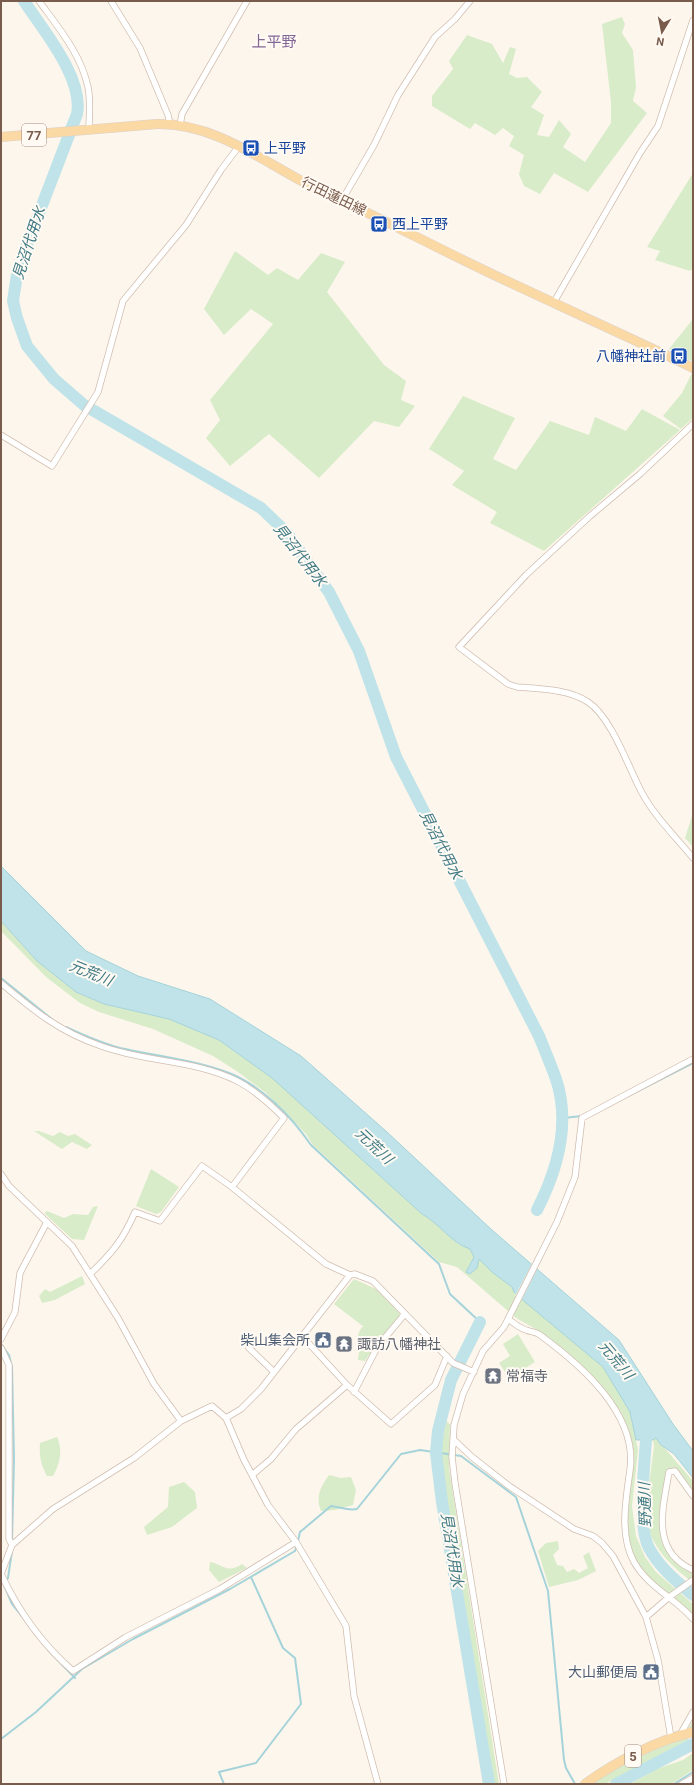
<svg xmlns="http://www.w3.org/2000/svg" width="694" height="1785" font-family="Roboto,'Noto Sans JP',sans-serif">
	<rect width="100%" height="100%" fill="#fdf6ec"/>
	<path fill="#d8ecc9" d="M622,17L625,24L622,33L633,50L636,87L633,101L647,113L588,192L554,173L540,194L524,186L519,174L524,155L509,146L514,136L503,128L495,135L475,123L470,129L432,106V96L453,69L449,61L467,35L492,44L503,63L510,47L516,49L509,74L517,78L527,77L542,92L531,107L544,115L537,135L549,137L559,120L571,134L563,147L585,162L611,123V102L602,24Z
		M693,173V268L690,271L655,260L660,251L647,247Z
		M235,251L268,275L277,268L298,280L321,253L345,262L327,292L384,365L406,381L401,400L415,406L399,427L374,421L319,478L269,434L230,466L206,438L220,420L210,400L273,324L251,309L224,335L204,309Z
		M693,319V362L669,349Z
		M692,373L693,418L681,429L663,416L682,393Z
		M463,396L515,418L493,459L516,470L550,421L589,435L595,417L626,431L642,409L680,430L544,551L490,523L497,512L452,485L464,471L429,449Z
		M693,813V847L685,838Z
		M1,921L37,961L76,992L104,1004L169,1019L219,1040L272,1078L422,1214C439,1223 451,1243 470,1249L474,1257L466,1272L477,1266L479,1259C489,1269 500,1276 510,1285C515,1289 519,1297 525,1302L603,1367L630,1412L638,1450L632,1506L636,1536L645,1557L656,1572L693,1604V1615L685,1607L666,1596L638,1566L630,1546L626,1505L632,1468V1445L621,1412L597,1381L539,1331L516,1318L457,1267L439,1262L313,1145L306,1134L266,1093L238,1072L213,1056L153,1029L99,1012L80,1003L46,977L1,931Z
		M34,1131H39L53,1136L60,1132L68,1136L75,1134L92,1145L87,1149L72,1142L62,1149Z
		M151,1169L179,1187L161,1212L156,1214L136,1206Z
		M98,1206L84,1240L72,1239L44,1213L47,1211L64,1218L73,1214L88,1215L93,1207Z
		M82,1276L85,1284L55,1300L42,1303L39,1296L45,1289L50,1292Z
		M354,1279L376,1289L400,1314L399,1318L380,1339L378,1338L375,1347L365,1361L358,1360C358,1355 360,1350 360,1346C359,1336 355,1339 362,1327H364L334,1304Z
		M518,1334L535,1362L509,1378L499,1363L510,1356L503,1344Z
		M460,1370L462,1371L453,1389L445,1420L450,1424L449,1468L499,1784H493L440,1459L441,1438L447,1402Z
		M57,1437C63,1450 60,1464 53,1476H47C41,1465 39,1456 40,1443Z
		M656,1438L693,1481V1492L671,1469C667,1490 653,1529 665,1548C672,1557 685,1565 693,1573V1583C677,1570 661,1557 652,1538C643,1518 651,1469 654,1447L653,1440Z
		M329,1475L341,1478L351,1477L356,1490L353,1505L335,1510L321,1511C315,1497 321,1486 329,1475Z
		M184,1482L195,1492L197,1508L172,1527L147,1535L144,1527L168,1507L169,1487Z
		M558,1541L559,1549L553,1555L557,1565L563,1566L567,1572L574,1569L579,1573L588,1568L583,1556L589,1552L596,1571L578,1580L549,1587L538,1551L546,1543Z
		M210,1562C224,1565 227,1574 242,1564L247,1568L219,1582L209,1570Z
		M693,1720V1732L687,1741L605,1784H591L635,1758L683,1737Z
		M693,1753V1770L671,1784H630L657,1769L683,1760Z"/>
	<path fill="#bfe3e8" stroke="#a5d3da" d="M1,866L86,951L138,976L210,999L301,1056L387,1132L492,1230L619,1340L673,1424L693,1451V1478L674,1454L661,1445L656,1438L653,1440H636L630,1412L603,1367L525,1302L514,1292L512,1287L492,1272L479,1259L477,1268L470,1274L466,1272L474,1257L470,1249C451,1243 439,1223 422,1214L272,1078L219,1040L169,1019L104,1004L76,992L37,961L1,921Z"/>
	<path fill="#fdf6ec" d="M533,1262L538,1267L521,1301L515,1296Z"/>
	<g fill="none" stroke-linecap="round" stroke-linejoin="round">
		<path stroke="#a5d3da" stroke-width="2" d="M1,978L53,1020
			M66,1027C83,1035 101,1043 120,1048C156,1056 195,1060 229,1073C262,1086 291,1116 311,1145L439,1264L450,1294L480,1322
			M628,1096L693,1063
			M563,1118L582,1116
			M1,1344L9,1355L12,1367L14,1459L12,1541
			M298,1541L300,1532L331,1506C341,1507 347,1511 357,1509L401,1454L420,1450L461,1456L516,1497L548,1591L564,1760L566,1768L575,1784
			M12,1551L8,1578L4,1585L12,1604L28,1624
			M48,1650L75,1678
			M1,1739L36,1712L82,1669L133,1639L230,1589L295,1551L297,1545
			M224,1784L219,1772L256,1763L301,1704L295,1658L283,1648L251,1577
			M674,1784L693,1772"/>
		<path stroke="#bfe3e8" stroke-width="7" d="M396,757L539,1036C545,1051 551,1065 556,1079C571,1124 557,1171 537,1210"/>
		<path stroke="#bfe3e8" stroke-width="12" d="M24,1C43,30 84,78 77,114L18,268L13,301L17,318L27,346L54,379L84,405L261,508L287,533L329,592L359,651L396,757L539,1036C545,1051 551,1065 556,1079C571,1124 557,1171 537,1210
			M480,1322L451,1380L438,1431L436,1453L442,1502L489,1784
			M647,1425C646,1454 636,1524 649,1548C659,1567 676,1581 693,1595
			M616,1784L693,1744"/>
		<g stroke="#d1beb0" stroke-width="7">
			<path id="street" d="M39,1C58,27 81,54 88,87C91,101 89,116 89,130
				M111,1L140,48L168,115L170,124
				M180,125L182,114L247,1
				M342,200L374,145L398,95L435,37L455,19L470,1
				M554,302L640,153L658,126L693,20
				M693,424L640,474L590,516L526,575L459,647L508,684L517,687C540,689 568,689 588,702C611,717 628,766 641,791C654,816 675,836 693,858
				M1,435L52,466L98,392L123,301L186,225L221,170L239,146
				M1,983C34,1011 60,1032 101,1046C144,1062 196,1060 237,1081C255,1090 270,1104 284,1118L232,1187
				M1,1174L9,1186L72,1246L118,1318L154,1384L181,1421
				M90,1274C112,1253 123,1240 135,1212L160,1221L202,1166L232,1187L326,1264L350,1275L355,1274L373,1281L453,1363L474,1372
				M508,1319C514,1323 519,1328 526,1330C531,1332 536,1332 540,1335C581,1365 638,1414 630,1470C626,1499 619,1535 634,1562C649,1588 675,1598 693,1619
				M302,1336L347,1385L391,1424L435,1385L447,1356
				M1,1339L15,1312L20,1273L47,1222
				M1,1348L9,1365V1539L12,1545
				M249,1348L274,1372
				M354,1392L378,1346L404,1315
				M226,1418L244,1460L268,1505L296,1542L346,1626L354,1696L378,1784
				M454,1440L472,1457L509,1486L574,1529L593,1536L602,1543L613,1556L646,1617L658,1660L671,1738
				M252,1475L271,1459L296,1429L347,1385
				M693,1496L675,1471L669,1472C663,1508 650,1551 693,1570
				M296,1542L220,1589L126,1637L73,1671C43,1645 18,1610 1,1574L12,1545L53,1509L134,1458L181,1421L212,1406L226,1418L241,1409L261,1389L350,1275
				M646,1617L668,1598L693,1580
				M680,1735L693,1712
				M504,1784L455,1483L452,1457L454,1425L463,1394L483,1351L504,1327L557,1222L575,1177L582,1118L693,1059
				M682,1784L693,1778"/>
		</g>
		<g stroke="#dad1cd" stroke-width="10">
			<path id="primary" d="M1,137L157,124C219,123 268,166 321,191C379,217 435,247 492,274C559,306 627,336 693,368
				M585,1784C615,1762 657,1740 693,1732"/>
		</g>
		<use href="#street" stroke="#fff" stroke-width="5.5"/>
		<use href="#primary" stroke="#fbd9a5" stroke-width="9"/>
	</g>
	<defs>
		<g id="bus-square" transform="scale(0.9)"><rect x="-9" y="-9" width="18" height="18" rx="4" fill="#1a4fb4" stroke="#fffaf3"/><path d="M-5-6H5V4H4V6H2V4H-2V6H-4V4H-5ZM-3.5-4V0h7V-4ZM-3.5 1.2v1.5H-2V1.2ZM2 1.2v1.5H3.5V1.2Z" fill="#fff"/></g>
		<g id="civic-square" transform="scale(0.9)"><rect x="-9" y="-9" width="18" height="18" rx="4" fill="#5c6f8a" stroke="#fffaf3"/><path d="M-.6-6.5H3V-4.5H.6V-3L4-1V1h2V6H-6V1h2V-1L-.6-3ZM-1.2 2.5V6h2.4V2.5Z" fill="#fff"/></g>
		<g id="temple-square" transform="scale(0.9)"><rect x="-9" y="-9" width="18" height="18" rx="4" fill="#6b7280" stroke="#fffaf3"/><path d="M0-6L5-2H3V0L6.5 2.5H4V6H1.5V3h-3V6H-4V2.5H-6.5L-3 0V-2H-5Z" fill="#fff"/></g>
	</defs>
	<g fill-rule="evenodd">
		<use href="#bus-square" x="251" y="148"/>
		<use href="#bus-square" x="379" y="224"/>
		<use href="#bus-square" x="679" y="356"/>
		<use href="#civic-square" x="323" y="1340"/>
		<use href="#temple-square" x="344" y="1344"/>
		<use href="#temple-square" x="493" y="1376"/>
		<use href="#civic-square" x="651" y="1672"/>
	</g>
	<g text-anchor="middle" stroke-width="4" stroke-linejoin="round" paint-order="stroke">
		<g fill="#fffaf3" stroke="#a28b7f" stroke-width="1">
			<rect x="22" y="124" width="24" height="22" rx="3"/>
			<rect x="625" y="1745" width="16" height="22" rx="3"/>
		</g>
		<g font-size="13" font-weight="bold" fill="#7a5c4d">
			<text x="34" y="140">77</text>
			<text x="633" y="1761">5</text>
		</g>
		<g font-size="14" fill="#164399" stroke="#fffaf3" text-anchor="start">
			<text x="264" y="153">上平野</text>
			<text x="392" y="229">西上平野</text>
			<text x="666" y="361" text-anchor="end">八幡神社前</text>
		</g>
		<g font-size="14" fill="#7a5c4d" stroke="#fffaf3">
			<text transform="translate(334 196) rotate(26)" y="5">行田蓮田線</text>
		</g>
		<g font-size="14" fill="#4e5e75" stroke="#fffaf3" text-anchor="end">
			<text x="310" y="1345">柴山集会所</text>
			<text x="638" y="1677">大山郵便局</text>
		</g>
		<g font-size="14" fill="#5b616d" stroke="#fffaf3" text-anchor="start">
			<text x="357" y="1349">諏訪八幡神社</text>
			<text x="506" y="1381">常福寺</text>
		</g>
		<g font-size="15" fill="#846695" stroke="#fffaf3">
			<text x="274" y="47">上平野</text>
		</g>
		<g font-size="15" font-style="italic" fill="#437c86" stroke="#fffaf3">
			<text transform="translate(29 243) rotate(-72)" y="5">見沼代用水</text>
			<text transform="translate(300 555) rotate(52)" y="5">見沼代用水</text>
			<text transform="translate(441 845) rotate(63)" y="5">見沼代用水</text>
			<text transform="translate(91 973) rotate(22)" y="5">元荒川</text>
			<text transform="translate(374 1146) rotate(43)" y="5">元荒川</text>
			<text transform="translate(616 1360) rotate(50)" y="5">元荒川</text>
			<text transform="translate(645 1505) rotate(-92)" y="5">野通川</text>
			<text transform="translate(452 1550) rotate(81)" y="5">見沼代用水</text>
		</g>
	</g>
	<rect width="694" height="1785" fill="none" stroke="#7a5c4d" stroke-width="4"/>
	<g transform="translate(662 32) rotate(190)" stroke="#fffaf3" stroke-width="3" paint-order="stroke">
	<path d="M0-3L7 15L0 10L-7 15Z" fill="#7a5c4d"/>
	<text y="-6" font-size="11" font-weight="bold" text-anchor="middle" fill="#7a5c4d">N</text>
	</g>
</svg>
